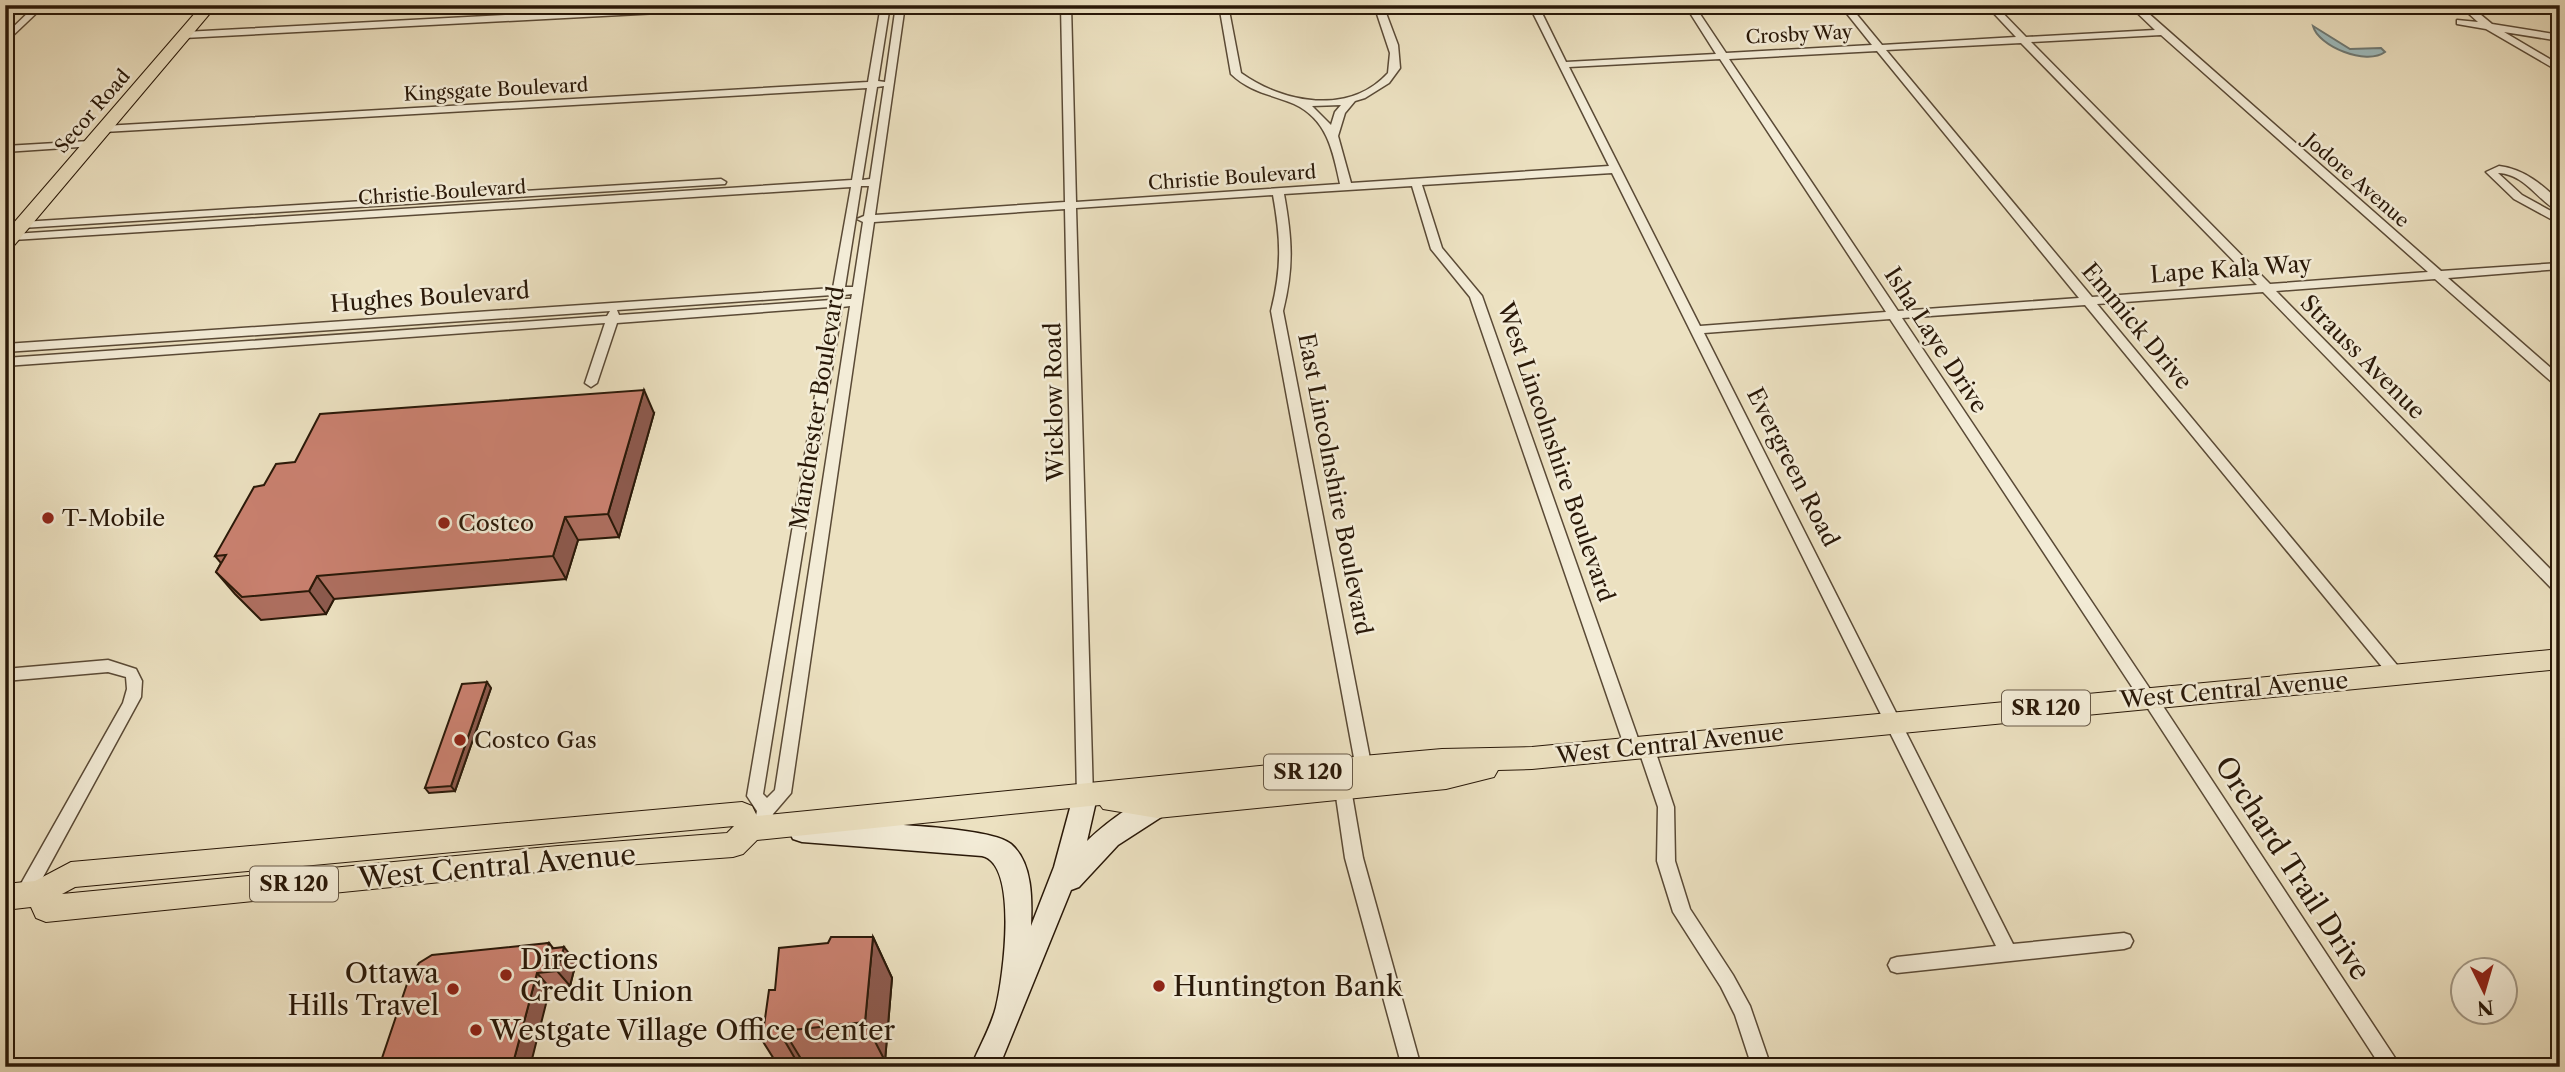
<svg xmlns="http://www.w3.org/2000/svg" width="2565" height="1072" font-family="'Libre Caslon Text',serif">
	<rect width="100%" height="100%" fill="#ece1c1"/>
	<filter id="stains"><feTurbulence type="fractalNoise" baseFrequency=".00286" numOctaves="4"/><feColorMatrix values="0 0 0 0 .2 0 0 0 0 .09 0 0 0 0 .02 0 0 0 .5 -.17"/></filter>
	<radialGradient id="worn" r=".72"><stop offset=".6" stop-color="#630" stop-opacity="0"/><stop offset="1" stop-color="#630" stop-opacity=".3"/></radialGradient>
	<path fill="#9dbbbd" stroke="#6f7a75" stroke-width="2" d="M2313,26L2350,49L2381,48L2385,52C2366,66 2318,46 2313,26Z"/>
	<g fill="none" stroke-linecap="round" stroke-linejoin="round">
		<g stroke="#5a4a36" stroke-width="3">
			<path id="street" d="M36,5H45L5,43V35Z
				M697,5H757L753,8L184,38L179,35L184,32Z
				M881,5H890L878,81L885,82L896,5H905L875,215L1065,202L1061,5H1071L1076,202L1340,184C1333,151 1327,119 1294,104C1271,94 1251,93 1231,74L1219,5H1228L1241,73C1283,103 1349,116 1388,73L1390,53L1374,5H1383L1398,45L1400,68L1389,83L1365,98L1355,101L1345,113L1338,136L1351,183L1609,166L1529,5H1538L1566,62L1716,54L1685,5H1694L1726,53L1872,45L1840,5H1849L1882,45L2016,37L1986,5H1995L2026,37L2155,30L2129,5H2139L2441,271L2560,263V269L2448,278L2560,376L2558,385L2554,384L2435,279L2276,291L2560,579V593L2555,592L2263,292L2097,304L2402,671L2405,675L2402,679L2397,681L2392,679L2085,305L1902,318L2152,692L2155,694L2401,1067H2381L2145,704L2142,702L1890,319L1704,333L2013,944L2124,933L2130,935L2133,941L2130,947L2124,949L1897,973L1891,971L1888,965L1891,959L1897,957L1996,946L1612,173L1422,185L1442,248L1482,296L1640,744L1646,740L1652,742L1654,747L1674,807L1675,861L1690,909L1733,975L1750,1006L1771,1067H1752L1735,1015L1721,987L1673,912L1657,861L1658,807L1639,751L1633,755L1627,753L1625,748L1470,297L1431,249L1412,186L1284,194C1292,238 1294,267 1283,311L1373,774L1371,779L1365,781L1359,779L1357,774L1271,311C1282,268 1281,239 1273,195L1076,208L1093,797L1091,802L1085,804L1079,802L1077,797L1065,209L874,222L791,793L773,814L767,833L761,835L755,833L753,828L757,811L747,796L830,307L617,323L597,383L591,387L585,383L605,323L5,366V358L607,316L610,311L5,352V344L833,288L851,187L13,240L7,237L13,234L852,180L867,88L104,132L99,129L104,126L868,82ZM2161,35L2428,272L2270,284L2031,42ZM2021,43L2257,285L2092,297L1886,50ZM1877,51L2079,298L1898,311L1729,59ZM1720,59L1886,312L1700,326L1569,67ZM884,86L870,179L862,180L877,87ZM1341,105L1335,112L1331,125L1312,106ZM861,186H869L864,216L857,219L863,222L853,287H845ZM852,294L851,299H843L844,295ZM832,295L831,300L619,315L617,310ZM850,306L775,790L767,798L763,794L842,307Z
				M2459,5H2469L2492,24L2560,35V41L2504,32L2560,65V72L2486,29L2457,24V20L2478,22Z
				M90,141L94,142V146L5,152V146Z
				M2499,166C2524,169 2543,185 2560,202V212C2538,202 2526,174 2498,173L2522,195L2560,216V224L2514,199L2486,172Z
				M721,179L726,182L725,184L22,228L16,225L22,222Z
				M108,660L136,669L142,681L141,697L30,901L24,903L18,901L15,895L18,889L123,703L127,689L126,677L108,672L5,681V669Z
				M1342,776L1348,778L1350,783L1363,858L1421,1067H1402L1345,858L1334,783L1336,778Z"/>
		</g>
		<g stroke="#291808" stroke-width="3">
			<path id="secondary" d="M1085,786L1094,790L1097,797L1087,841C1103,826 1144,791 1166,798L1169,806L1166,814L1118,845L1079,887L1071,890L999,1067H971C979,1047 991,1027 996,1007C1003,979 1019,864 982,856L802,842L793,839L789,831L793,823L802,820C840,823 988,824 1011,844C1033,863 1032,900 1031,926L1054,867L1073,797L1076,790Z"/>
		</g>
		<g stroke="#291808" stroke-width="2">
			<path id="primary" d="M202,5H217L11,249L5,250V233Z
				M2560,649V669L1532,769L1498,770L1494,777L1446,789L1157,818L1103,809L1100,805L757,840L743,854L733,857L558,870L46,922L36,918L31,907L5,910V884L35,881L71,862L742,802L752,806L757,816L1340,758L1442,749L1532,747ZM734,826L727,833L558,846L62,894L75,887Z"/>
		</g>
		<use href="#street" fill="#f3ecd7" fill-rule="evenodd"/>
		<use href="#secondary" fill="#f3ecd7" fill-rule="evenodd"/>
		<use href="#primary" fill="#ece1c1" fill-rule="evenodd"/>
	</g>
	<path fill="#ae6f60" stroke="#291808" stroke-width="2" d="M654,413L619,537L578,540L566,579L334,599L326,614L261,620L235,594L216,572L221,563L215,556L264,485L295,462Z
		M491,688L455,791L429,793L425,788Z
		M873,937L892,978L885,1061L832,1067H779L762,1040L775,990L828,943Z
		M549,943L553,948L576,962L570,986L550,988L409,978Z"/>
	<path fill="#8d5a4e" stroke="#291808" stroke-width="2" d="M644,390L654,413L619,537L608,514Z
		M565,517L578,540L566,579L553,556Z
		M317,576L334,599L326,614L309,591Z
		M487,682L491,688L455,791L451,786Z
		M873,937L892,978L885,1061L865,1022Z
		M549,943L561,958L564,947L576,962L570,986L557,971L547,949Z
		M537,973L550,988L530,1067H512Z
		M784,1031L806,1067H800L783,1038Z"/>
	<path fill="#ca8170" stroke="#291808" stroke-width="2" d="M644,390L608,514L565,517L553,556L317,576L309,591L242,597L216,572L226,555L215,556L254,487L264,485L276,464L295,462L320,414Z
		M487,682L451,786L425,788L462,684Z
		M831,937H873L865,1022L784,1031L783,1038L762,1040L769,990H775L779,948L828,943Z
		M549,943L547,949L564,947L557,971L537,973L512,1067H379L409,978L419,963L432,955Z"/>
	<g fill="#8f2418" stroke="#f3ecd7" stroke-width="2.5">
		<circle cx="48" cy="518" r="7"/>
		<circle cx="444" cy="523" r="7"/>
		<circle cx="460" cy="740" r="7"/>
		<circle cx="506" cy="975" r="7"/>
		<circle cx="1159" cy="986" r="7"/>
		<circle cx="453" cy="989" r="7"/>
		<circle cx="476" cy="1030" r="7"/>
	</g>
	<g text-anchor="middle" stroke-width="5" stroke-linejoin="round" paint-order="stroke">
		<g font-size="19" fill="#291808" stroke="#f3ecd7">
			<text transform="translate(1799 34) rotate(-3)" y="7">Crosby Way</text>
			<text transform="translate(496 89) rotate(-3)" y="7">Kingsgate Boulevard</text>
			<text transform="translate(92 111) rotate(-49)" y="7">Secor Road</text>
			<text transform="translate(1232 177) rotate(-4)" y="7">Christie Boulevard</text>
			<text transform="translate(2357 180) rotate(41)" y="7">Jodore Avenue</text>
			<text transform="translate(442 192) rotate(-4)" y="7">Christie Boulevard</text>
		</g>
		<g fill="#f3ecd7" stroke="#665846" stroke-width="2">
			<rect x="2002" y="690.5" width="88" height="35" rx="5"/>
			<rect x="1264" y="754.5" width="88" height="35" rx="5"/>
			<rect x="250" y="866.5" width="88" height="35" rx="5"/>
		</g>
		<g font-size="21" font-weight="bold" fill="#291808">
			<text x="2046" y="715">SR 120</text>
			<text x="1308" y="779">SR 120</text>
			<text x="294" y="891">SR 120</text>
		</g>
		<g font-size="23" fill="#291808" stroke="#f3ecd7">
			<text transform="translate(2231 269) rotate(-4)" y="8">Lape Kala Way</text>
			<text transform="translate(430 297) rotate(-4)" y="8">Hughes Boulevard</text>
			<text transform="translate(2137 326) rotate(50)" y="8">Emmick Drive</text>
			<text transform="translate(1936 340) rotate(57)" y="8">Isha Laye Drive</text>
			<text transform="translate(2363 357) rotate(45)" y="8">Strauss Avenue</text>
			<text transform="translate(1054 402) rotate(-91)" y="8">Wicklow Road</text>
			<text transform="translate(817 408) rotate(-81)" y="8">Manchester Boulevard</text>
			<text transform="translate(1556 452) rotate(71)" y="8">West Lincolnshire Boulevard</text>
			<text transform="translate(1793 467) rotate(63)" y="8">Evergreen Road</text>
			<text transform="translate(1335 484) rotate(79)" y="8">East Lincolnshire Boulevard</text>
			<text transform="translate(2234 690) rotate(-5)" y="8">West Central Avenue</text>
			<text transform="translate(1670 744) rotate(-6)" y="8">West Central Avenue</text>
		</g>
		<g font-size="23" fill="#291808" stroke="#f3ecd7" text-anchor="start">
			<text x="62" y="526">T-Mobile</text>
			<text x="458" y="531">Costco</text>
			<text x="474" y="748">Costco Gas</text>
		</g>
		<g font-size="28" fill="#291808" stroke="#f3ecd7">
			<text transform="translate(497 866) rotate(-5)" y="10">West Central Avenue</text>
			<text transform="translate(2293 868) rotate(57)" y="10">Orchard Trail Drive</text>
		</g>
		<g font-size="28" fill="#291808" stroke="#f3ecd7" text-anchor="start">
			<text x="520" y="969">Directions<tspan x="520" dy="32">Credit Union</tspan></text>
			<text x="439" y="983" text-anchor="end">Ottawa<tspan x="439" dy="32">Hills Travel</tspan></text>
			<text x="1173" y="996">Huntington Bank</text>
			<text x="490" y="1040">Westgate Village Office Center</text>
		</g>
	</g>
	<rect width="2565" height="1072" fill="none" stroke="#ece1c1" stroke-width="28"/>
	<rect x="7" y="7" width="2551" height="1058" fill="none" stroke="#291808" stroke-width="3.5"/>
	<rect x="14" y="14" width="2537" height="1044" fill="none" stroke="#291808" stroke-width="2"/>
	<g transform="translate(2484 991) rotate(175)"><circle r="33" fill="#f3ecd7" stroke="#a29784" stroke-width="2"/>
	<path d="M0-5L12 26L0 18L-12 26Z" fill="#8f2418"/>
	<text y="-10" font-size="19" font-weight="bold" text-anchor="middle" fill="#291808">N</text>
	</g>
	<rect width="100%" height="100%" filter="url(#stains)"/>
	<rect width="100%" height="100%" fill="url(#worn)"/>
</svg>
